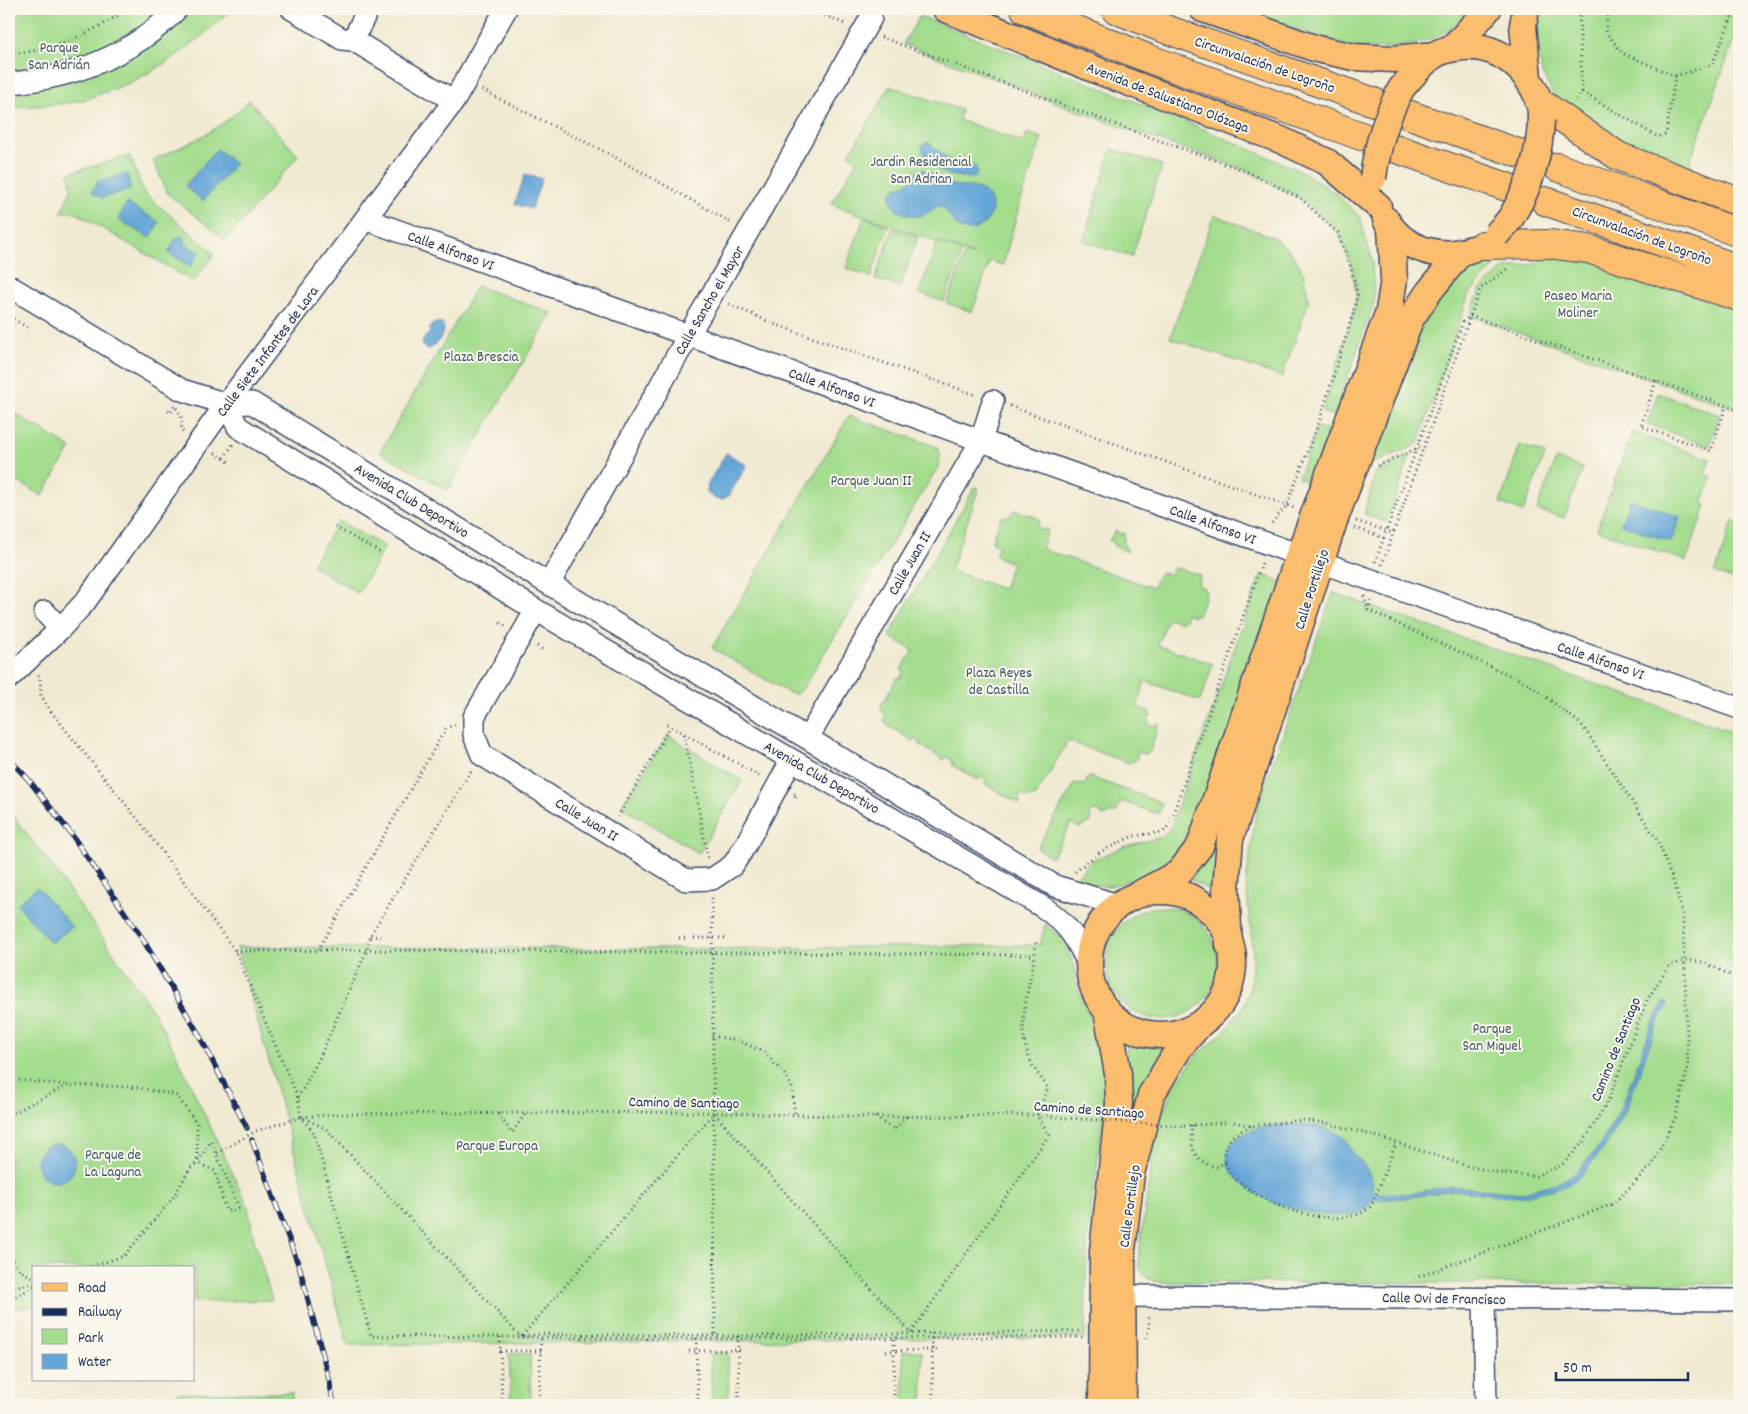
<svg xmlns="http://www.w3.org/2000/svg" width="1748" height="1414" font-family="Dekko,sans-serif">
	<rect width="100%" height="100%" fill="#fbf7ec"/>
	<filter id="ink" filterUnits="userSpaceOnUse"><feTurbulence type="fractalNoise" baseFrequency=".02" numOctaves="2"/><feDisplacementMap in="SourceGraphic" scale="10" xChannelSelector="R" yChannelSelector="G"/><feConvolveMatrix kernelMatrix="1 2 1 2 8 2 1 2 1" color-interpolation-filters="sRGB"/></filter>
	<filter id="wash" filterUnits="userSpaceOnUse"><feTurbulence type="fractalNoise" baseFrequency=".0096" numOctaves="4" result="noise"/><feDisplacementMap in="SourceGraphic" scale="20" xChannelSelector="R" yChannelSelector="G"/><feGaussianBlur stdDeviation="1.12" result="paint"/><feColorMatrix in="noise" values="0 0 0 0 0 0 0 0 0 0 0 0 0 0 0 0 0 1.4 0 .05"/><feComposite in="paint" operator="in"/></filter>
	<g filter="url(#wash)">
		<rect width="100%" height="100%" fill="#f1ead2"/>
		<path fill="#a4dd8e" stroke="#608676" d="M9,9H231C194,46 151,78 100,94C93,97 85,100 78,101C55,106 32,106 9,107Z
			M1226,9H1470C1446,43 1398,51 1359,48C1346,47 1331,40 1318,36C1288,27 1257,18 1226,9Z
			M1537,9H1739V26L1687,169L1641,158L1558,105L1542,73L1536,32Z
			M920,16L1189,123L1305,173L1338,195L1360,217L1372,260L1374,303L1334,416L1322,412L1353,314L1357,295L1351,264L1338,233L1300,198L1248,171L1113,124L903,44Z
			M890,86L961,110L959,120L1024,143L1027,133L1042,138L1020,203L1003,265L990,261L972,312L947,303L965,253L974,255L938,242L962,251L944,302L919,293L937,242L831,204L857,161L849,155Z
			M249,100L298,156L226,240L168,194L153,160C187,144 224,129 249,100Z
			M1112,149L1162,165L1132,257L1083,241Z
			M130,156L144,193L215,254L196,279L192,281L73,211L61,213L71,189L69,173Z
			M1214,215L1275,238L1291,252L1303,272L1309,300L1282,377L1170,338Z
			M864,217L888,226L871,277L846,268Z
			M893,228L918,237L900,287L875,279Z
			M1538,250L1585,256L1739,311V410L1470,316L1480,289L1505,268L1541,263Z
			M1504,256L1469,294L1418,444L1372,464L1416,339L1435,304L1456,281L1479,265Z
			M477,286L552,313L448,490L380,452Z
			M1658,393L1720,415L1709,446L1647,424Z
			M9,410L71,448L42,496L9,476Z
			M849,416L937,447L940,455L938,467L803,688L796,694L789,693L712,648Z
			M1317,427L1330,431L1311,482L1298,478Z
			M1632,432L1710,459L1705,474L1712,477L1702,504L1706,505L1686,561L1597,530Z
			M1520,445L1545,454L1523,512L1500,503Z
			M1411,454L1386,522L1364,514L1376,472Z
			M1556,459L1583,468L1564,518L1537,510Z
			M975,487L979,488L950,570L1003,589L1012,563L997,557L995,554L997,552L999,546L994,544L992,540L1001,518L1004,516L1009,517L1012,512L1016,510L1038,518L1039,521L1037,528L1044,530L1048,529L1042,549L1153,588L1158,575L1163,573L1170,575L1172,570L1177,568L1199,575L1200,578L1198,585L1204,588L1206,593L1199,614L1194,616L1187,613L1185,620L1181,622L1168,618L1158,645L1213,664L1200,701L1145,681L1137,707L1149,711L1151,716L1149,717L1148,724L1154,726L1159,723L1150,752L1145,754L1138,752L1136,760L1129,763L1068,741L1036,796L1028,798L1022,794L1019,799L1020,804L985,784L987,781L980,777L978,780L952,765L953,761L946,757L944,760L920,745V742L914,739L913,741L887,725L884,719L886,714L882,711L881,706L897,678L900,679L904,671L901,670L913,650L889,636Z
			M339,521L385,547L358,593L312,565Z
			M1733,521L1739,523V581L1715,573Z
			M1116,530L1119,534L1124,533V544L1128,552L1114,546L1115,543L1109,540Z
			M1261,574L1284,583L1194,832L1170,860L1139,878L1111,886L1084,885L1072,882L1092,860L1126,846L1162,837L1170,828Z
			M1333,593L1739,734V1284L1162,1282C1148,1281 1141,1276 1138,1262L1154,1141L1162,1115L1174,1086L1196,1056L1225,1031L1245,1004L1251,982L1253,955L1246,881L1257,807Z
			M668,735L742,781L699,853L621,806Z
			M1090,777L1162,803L1158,814L1121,801L1117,812L1103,816L1099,811H1093L1090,814L1091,822L1079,828L1071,823L1052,857L1037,848L1075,783L1084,785L1086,782L1087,779Z
			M9,811L49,862L114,954L153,1011L175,1052L248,1206L253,1236L272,1300L194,1302V1268H34V1307L9,1308Z
			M1228,811L1217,895L1188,878Z
			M1106 963a56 56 0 1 1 112 0a56 56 0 1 1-112 0Z
			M1045,924L1060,937L1069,954L1074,966L1077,986L1099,1041L1109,1075L1087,1241L1085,1337L348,1345L237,947L679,949L1040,945Z
			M1126,1039L1164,1048L1131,1115Z
			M903,1351H922L923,1405H904Z
			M710,1353H728L729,1405H712Z
			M509,1354H530L531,1405H511Z
			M177,1393H292V1405H177Z"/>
		<path fill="#64a6d8" stroke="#406a9b" d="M928,142L946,158L954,162L973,165L978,171L974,178C951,177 930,172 922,148L924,144Z
			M217,149L235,164L203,201L185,186Z
			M923,170C935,172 944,184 957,186C967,188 978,185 986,193C1002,209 983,235 963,229C950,226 951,210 940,206C930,208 927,217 916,216C905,216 889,209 891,196C891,194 893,190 895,189C899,186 905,186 909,182C914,177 915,172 923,170Z
			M127,174L131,189L101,198L100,196L94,194L92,191L94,187L97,185V182Z
			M525,174L542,179L531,209L515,204Z
			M127,203L159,222L150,238L118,219Z
			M181,236L185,239V244L199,252L191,266L168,253L176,238Z
			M435,323H441L444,327C442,338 438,344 429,349L425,348L422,344L424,338L430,333V326Z
			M726,453L747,465L729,495L722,500L713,498L707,492L708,484Z
			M1630,499L1680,517L1671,542L1621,524Z
			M37,887L72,927L51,943L17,904Z
			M1664,1002L1668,1004L1657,1024L1626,1110L1604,1148L1581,1176L1566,1186L1519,1197L1452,1190L1407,1198L1372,1200C1370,1203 1368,1207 1365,1209C1336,1231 1217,1195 1228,1152C1237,1118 1322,1118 1344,1138C1349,1142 1349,1149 1353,1154C1355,1157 1359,1159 1362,1162C1369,1170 1372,1182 1373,1193L1407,1194L1451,1186L1520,1193L1560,1182L1576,1173L1601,1144L1621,1108L1653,1022Z
			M37 1163a19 19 0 1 1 38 0a19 19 0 1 1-38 0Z"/>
	</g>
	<g filter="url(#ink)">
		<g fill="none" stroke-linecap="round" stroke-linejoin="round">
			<g stroke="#3b4b6f" stroke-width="24">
				<path id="minor" d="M292,9L342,39L353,40L454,101
					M353,40L368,9
					M9,83C71,79 133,55 177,9
					M365,219L1299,555
					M9,286L182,390L226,404L252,403L549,584L1055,886L1118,905
					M226,404L238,427L536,610L1043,907C1069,925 1075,937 1089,965
					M1320,562L1739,708
					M549,584L688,336L871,18
					M536,610L474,717V735L482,755L686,880L712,879L733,865L745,846L791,761
					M45,612L60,629
					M9,678L60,629L85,602L226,404L454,101L506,9
					M808,738L981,441L993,401
					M1122,1296L1739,1300
					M1484,1299L1486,1405"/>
			</g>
			<g stroke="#3b4b6f" stroke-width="29">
				<path id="major" d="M946,9L1101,72L1281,140L1327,162L1378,206
					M1203,9L1317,49L1354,57L1393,59L1435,55
					M1526,9L1523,25L1528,78
					M1450,49L1463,37L1488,9
					M1401,89C1411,77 1421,64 1434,55C1442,50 1453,48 1463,47C1498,44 1528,69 1539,101C1541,107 1541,114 1541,120
					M1386,220C1404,250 1440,260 1472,249
					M1089 963a72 72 0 1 1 144 0a72 72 0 1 1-144 0Z
					M1141,893L1179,873L1200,846L1299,555L1389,311L1394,279L1391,229
					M1229,945L1226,888L1230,839L1334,521L1410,320L1428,293L1460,253
					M1102,1405L1103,1251L1119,1104L1118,1074L1107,1010
					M1123,1405L1122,1250L1131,1174L1151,1095L1179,1048L1200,1024"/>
			</g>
			<g stroke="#3b4b6f" stroke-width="30">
				<path id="highway" d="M1025,9L1147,58L1361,136
					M1115,9L1157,26L1374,102
					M1539,102L1618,156L1739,202
					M1407,114L1518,153
					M1394,148L1507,187
					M1557,167L1739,233
					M1545,201L1739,269
					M1483,245L1549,244L1588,249L1739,297"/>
			</g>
			<path stroke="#3b4b6f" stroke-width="3" stroke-dasharray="1 4" stroke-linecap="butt" d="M811,9L847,25
				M881,37L1133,131L1248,172L1300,198L1338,233L1350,264L1357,295L1353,314L1320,419L1287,505L1270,525
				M9,53C52,53 93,32 128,9
				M1675,76L1712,65L1735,9
				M482,90L611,155L732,223
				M1582,92L1658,137L1666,134L1675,76L1622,53L1606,32L1608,9
				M1576,100L1582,92L1579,9
				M729,304L774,324L976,395
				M1470,316L1739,410
				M9,317L31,329
				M1656,381L1641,426L1711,451L1726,406
				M1010,406L1294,508
				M176,408C182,416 183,421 181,430L184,433
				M168,411L171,413L174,406
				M215,453L229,462
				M224,458L233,444
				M1378,466L1417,448H1423
				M1356,521L1393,533
				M335,527L381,553
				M1355,528L1384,538
				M1375,562L1463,322L1469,317
				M1382,565L1480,289L1508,268
				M1364,596L1368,609
				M1371,600L1368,610L1529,684L1582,725L1659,843L1676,889L1683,917L1688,1067L1676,1116L1653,1164L1613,1204L1415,1278
				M500,623L506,627
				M537,646L545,651
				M38,675L40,677L41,695L49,709L143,826L235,951L298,1098L301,1117L314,1133L371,1336L521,1337L540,1334L738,1336L1082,1331
				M667,724L761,777
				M684,734L708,859
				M794,794L797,795L794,800
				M618,817L670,727
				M1075,872L1100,852L1133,836L1163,832L1169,825L1263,561
				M712,898L715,1335
				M370,936L384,937
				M679,938H727
				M318,950L446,728L455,725
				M235,951L367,950L1035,955
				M712,1036L737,1040L764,1052L783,1072L792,1087L795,1116
				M9,1079L68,1085
				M298,1098L319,1059L367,950L370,936L471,771
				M498,1114L512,1133L525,1114
				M9,1115L68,1085L134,1087L176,1095L197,1123V1162
				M302,1117L338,1114L695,1112L874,1117L1037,1115L1066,1118
				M875,1117L894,1130L907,1116
				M304,1118L326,1129L521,1337L675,1339L1083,1337
				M1192,1125C1190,1148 1193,1163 1218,1167L1225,1161
				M1184,1126L1233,1122L1251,1126L1302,1120L1326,1123L1379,1137L1467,1166L1505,1174L1536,1176L1562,1165L1584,1141L1608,1101L1647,1000L1669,966L1685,960L1703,962L1739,979
				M1251,1126C1245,1129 1236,1133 1231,1138C1191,1185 1339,1244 1372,1205L1396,1143
				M9,1257L21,1271L34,1278
				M87,1268L124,1256L173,1198L190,1168L197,1163L211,1141L240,1210L226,1211L215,1171L197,1163
				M9,1288L34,1283
				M9,1304L14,1298L34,1286
				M932,1333L933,1405
				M522,1336L714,1113L911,1333L1049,1135L1037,1115L1048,1088C1043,1080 1035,1071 1031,1062C1012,1022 1034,981 1036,941
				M738,1336L739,1405
				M500,1337L502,1405
				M696,1338L698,1405
				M1146,1338L1149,1327V1315
				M500,1351H544
				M689,1351L742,1350
				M886,1351L939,1350
				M539,1405L541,1338
				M894,1405V1337"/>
			<use href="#minor" stroke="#fff" stroke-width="21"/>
			<use href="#major" stroke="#fbbd6e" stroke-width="26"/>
			<use href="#highway" stroke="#fbbd6e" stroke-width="28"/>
			<g stroke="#1b2f5e" stroke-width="5.5">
				<path id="rail" d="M9,759L28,779L72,835L142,938L198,1033L247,1128
					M252,1140L300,1269L329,1379L334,1405"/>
			</g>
			<use href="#rail" stroke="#fbf7ec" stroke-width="4" stroke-dasharray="11" stroke-linecap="butt"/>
			<g stroke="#3b4b6f" stroke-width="29" stroke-linecap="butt">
				<path id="major-bridge" d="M1373,178C1377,146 1386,117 1401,89
					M1496,235C1502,228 1509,222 1513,214C1530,186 1540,152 1541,120"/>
			</g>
			<path stroke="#3b4b6f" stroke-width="3" stroke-dasharray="1 4" stroke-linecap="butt" d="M1066,1118L1184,1126
				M217,1153L256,1131L301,1117"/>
			<use href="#major-bridge" stroke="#fbbd6e" stroke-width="26"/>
		</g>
	</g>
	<g text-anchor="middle" stroke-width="4" stroke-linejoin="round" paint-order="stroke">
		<g font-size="15" fill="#3d5a6a" stroke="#fbf7ec">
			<text x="59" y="52">Parque<tspan x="59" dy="17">San Adrián</tspan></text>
			<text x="921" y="166">Jardin Residencial<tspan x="921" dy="17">San Adrian</tspan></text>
			<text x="1578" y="300">Paseo Maria<tspan x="1578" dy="17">Moliner</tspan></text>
			<text x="481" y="361">Plaza Brescia</text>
			<text x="871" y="485">Parque Juan II</text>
			<text x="999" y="677">Plaza Reyes<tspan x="999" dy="17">de Castilla</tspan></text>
			<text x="1492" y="1033">Parque<tspan x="1492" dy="17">San Miguel</tspan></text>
			<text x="497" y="1150">Parque Europa</text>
			<text x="113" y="1159">Parque de<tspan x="113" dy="17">La Laguna</tspan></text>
		</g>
		<g font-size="15" fill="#1b2f5e" stroke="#fbf7ec">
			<text transform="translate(1265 64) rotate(19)" y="5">Circunvalación de Logroño</text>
			<text transform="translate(1168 97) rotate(21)" y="5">Avenida de Salustiano Olózaga</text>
			<text transform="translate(1642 235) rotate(20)" y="5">Circunvalación de Logroño</text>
			<text transform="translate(451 250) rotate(20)" y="5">Calle Alfonso VI</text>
			<text transform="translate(709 300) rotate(-60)" y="5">Calle Sancho el Mayor</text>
			<text transform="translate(267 351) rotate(-53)" y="5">Calle Siete Infantes de Lara</text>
			<text transform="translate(832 387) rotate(20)" y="5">Calle Alfonso VI</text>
			<text transform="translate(412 500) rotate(31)" y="5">Avenida Club Deportivo</text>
			<text transform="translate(1213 524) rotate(20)" y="5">Calle Alfonso VI</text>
			<text transform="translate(909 563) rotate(-60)" y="5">Calle Juan II</text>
			<text transform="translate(1311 589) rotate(-72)" y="5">Calle Portillejo</text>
			<text transform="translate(1601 660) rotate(19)" y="5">Calle Alfonso VI</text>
			<text transform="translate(822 777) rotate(30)" y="5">Avenida Club Deportivo</text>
			<text transform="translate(587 819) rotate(31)" y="5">Calle Juan II</text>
			<text transform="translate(1615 1049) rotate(-68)" y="5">Camino de Santiago</text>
			<text transform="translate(684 1102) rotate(1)" y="5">Camino de Santiago</text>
			<text transform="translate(1089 1109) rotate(4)" y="5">Camino de Santiago</text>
			<text transform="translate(1129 1206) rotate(-82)" y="5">Calle Portillejo</text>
			<text transform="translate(1444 1298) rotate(1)" y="5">Calle Ovi de Francisco</text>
		</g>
	</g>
	<rect width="1748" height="1414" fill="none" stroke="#fbf7ec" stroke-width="30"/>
	<rect x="32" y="1266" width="162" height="115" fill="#fbf7ec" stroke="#a1a7b3"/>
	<rect x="42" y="1283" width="25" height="8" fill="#fbbd6e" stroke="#a1a7b3"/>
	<text x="78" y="1292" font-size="15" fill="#1b2f5e">Road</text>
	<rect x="42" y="1308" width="25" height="8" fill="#1b2f5e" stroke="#a1a7b3"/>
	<text x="78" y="1316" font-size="15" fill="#1b2f5e">Railway</text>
	<rect x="42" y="1329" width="25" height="15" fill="#a4dd8e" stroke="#a1a7b3"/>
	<text x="78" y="1342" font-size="15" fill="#1b2f5e">Park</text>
	<rect x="42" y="1354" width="25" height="15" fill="#64a6d8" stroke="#a1a7b3"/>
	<text x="78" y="1366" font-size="15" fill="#1b2f5e">Water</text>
	<path d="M1556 1372v8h132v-8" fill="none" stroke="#1b2f5e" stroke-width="2.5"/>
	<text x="1563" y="1372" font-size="15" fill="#1b2f5e" stroke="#fbf7ec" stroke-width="4" paint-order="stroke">50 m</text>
</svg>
